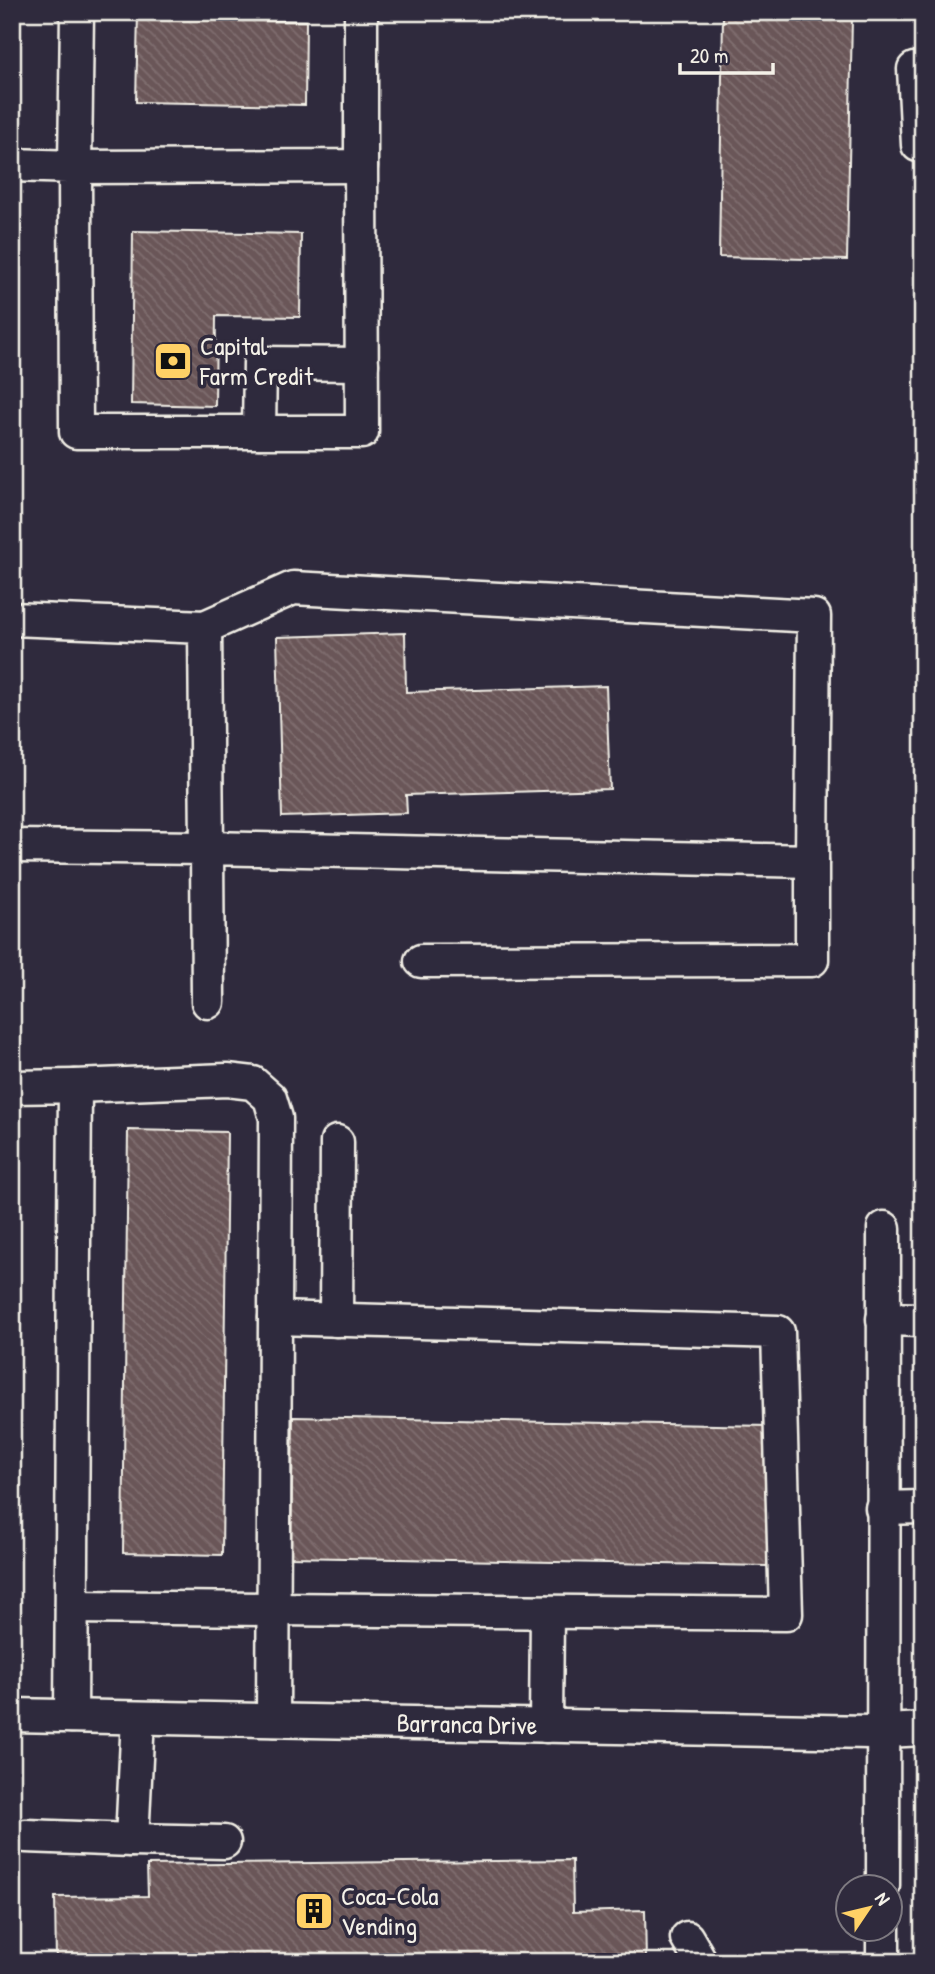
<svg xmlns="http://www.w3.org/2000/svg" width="935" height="1974" font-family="'Patrick Hand',sans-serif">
	<defs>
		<pattern id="building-back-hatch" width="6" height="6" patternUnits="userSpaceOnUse" patternTransform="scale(1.75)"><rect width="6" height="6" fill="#6a5658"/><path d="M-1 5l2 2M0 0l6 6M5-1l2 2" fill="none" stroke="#806f70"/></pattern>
	</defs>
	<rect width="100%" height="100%" fill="#2f2a3d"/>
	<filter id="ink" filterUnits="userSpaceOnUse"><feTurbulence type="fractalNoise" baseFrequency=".0143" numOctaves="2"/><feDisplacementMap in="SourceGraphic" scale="14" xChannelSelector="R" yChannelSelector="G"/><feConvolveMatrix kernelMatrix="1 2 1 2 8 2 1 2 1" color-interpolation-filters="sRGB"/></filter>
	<g filter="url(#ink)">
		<path fill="url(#building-back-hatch)" stroke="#f4f1e8" stroke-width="2" d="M138,12H221V20L306,21L305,105L136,102Z
			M723,15L852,18L847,260L719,257Z
			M133,231L301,234L300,317L216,316L215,406L131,404Z
			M405,633L406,692L606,686L610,789L406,795L407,813L282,817L277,637Z
			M128,1130L227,1132L222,1555L123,1553Z
			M293,1417L769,1426L767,1566L291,1557Z
			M572,1860L573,1912L645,1910L646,1962H56L55,1897L148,1896L147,1865Z"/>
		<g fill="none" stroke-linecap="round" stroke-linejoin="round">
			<g stroke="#f4f1e8" stroke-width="37">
				<g id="minor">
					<path d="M77,12L75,167L361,166V12"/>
					<path d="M923,69H914L918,145H923"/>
					<path d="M12,165L75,167L76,432H362L361,166"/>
					<path d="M259,432L260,363L362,364"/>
					<path d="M12,619L205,627L207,848L12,846"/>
					<path d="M205,627L293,588L814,616L812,861L207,848L208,1002"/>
					<path d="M421,961L812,960V861"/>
					<path d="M75,1086L227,1080L253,1083L270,1098L276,1118L273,1720"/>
					<path d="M12,1087L75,1086L71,1716"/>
					<path d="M883,1319L923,1320"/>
					<path d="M336,1320L337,1142"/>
					<path d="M882,1508L923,1507"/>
					<path d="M72,1607L786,1614L778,1332L275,1318"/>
					<path id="s1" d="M12,1715L869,1732L923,1729"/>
					<path d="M546,1726L547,1612"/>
					<path d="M26,1836L132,1840L138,1718"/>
					<path d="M132,1840L224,1842"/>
					<path d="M883,1886L884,1228"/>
					<path d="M687,1938L701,1962"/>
					<path d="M883,1962V1928"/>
				</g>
			</g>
			<use href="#minor" stroke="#2f2a3d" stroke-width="32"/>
		</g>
	</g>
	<defs>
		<g id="bank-square" transform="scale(2.0125)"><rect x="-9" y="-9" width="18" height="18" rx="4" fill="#ffd166" stroke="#2f2a3d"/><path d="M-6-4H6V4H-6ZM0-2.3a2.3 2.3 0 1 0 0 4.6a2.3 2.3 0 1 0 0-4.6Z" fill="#111"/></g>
		<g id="building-square" transform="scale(2.0125)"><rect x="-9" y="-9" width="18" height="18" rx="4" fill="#ffd166" stroke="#2f2a3d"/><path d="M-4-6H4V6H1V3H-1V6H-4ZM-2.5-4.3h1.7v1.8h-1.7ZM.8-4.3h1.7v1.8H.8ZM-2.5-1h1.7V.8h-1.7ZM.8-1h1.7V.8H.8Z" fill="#111"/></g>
	</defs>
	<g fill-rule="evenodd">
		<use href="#bank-square" x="173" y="361"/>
		<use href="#building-square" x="314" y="1911"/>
	</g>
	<g text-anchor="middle" stroke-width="7" stroke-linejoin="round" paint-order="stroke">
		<g font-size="26" fill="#f4f1e8" stroke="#2f2a3d" text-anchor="start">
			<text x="200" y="355">Capital<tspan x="200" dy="30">Farm Credit</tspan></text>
			<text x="341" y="1905">Coca-Cola<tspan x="341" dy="30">Vending</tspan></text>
		</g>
		<g font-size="26" fill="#f4f1e8" stroke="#2f2a3d">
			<text dy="9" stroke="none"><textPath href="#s1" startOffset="455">Barranca Drive</textPath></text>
		</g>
	</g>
	<rect width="935" height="1974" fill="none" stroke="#2f2a3d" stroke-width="42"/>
	<rect x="21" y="21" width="893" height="1932" fill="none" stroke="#f4f1e8" stroke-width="2.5" filter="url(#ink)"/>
	<g transform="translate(869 1908) rotate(55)"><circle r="33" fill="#2f2a3d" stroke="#7e7a81" stroke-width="2"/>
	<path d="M0-5L12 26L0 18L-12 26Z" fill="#ffd166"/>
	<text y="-10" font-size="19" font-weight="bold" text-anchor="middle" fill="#f4f1e8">N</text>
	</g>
	<path d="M680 63v10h93v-10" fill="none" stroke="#f4f1e8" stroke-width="3.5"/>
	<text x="690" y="63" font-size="21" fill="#f4f1e8" stroke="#2f2a3d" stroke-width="5" paint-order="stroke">20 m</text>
</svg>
